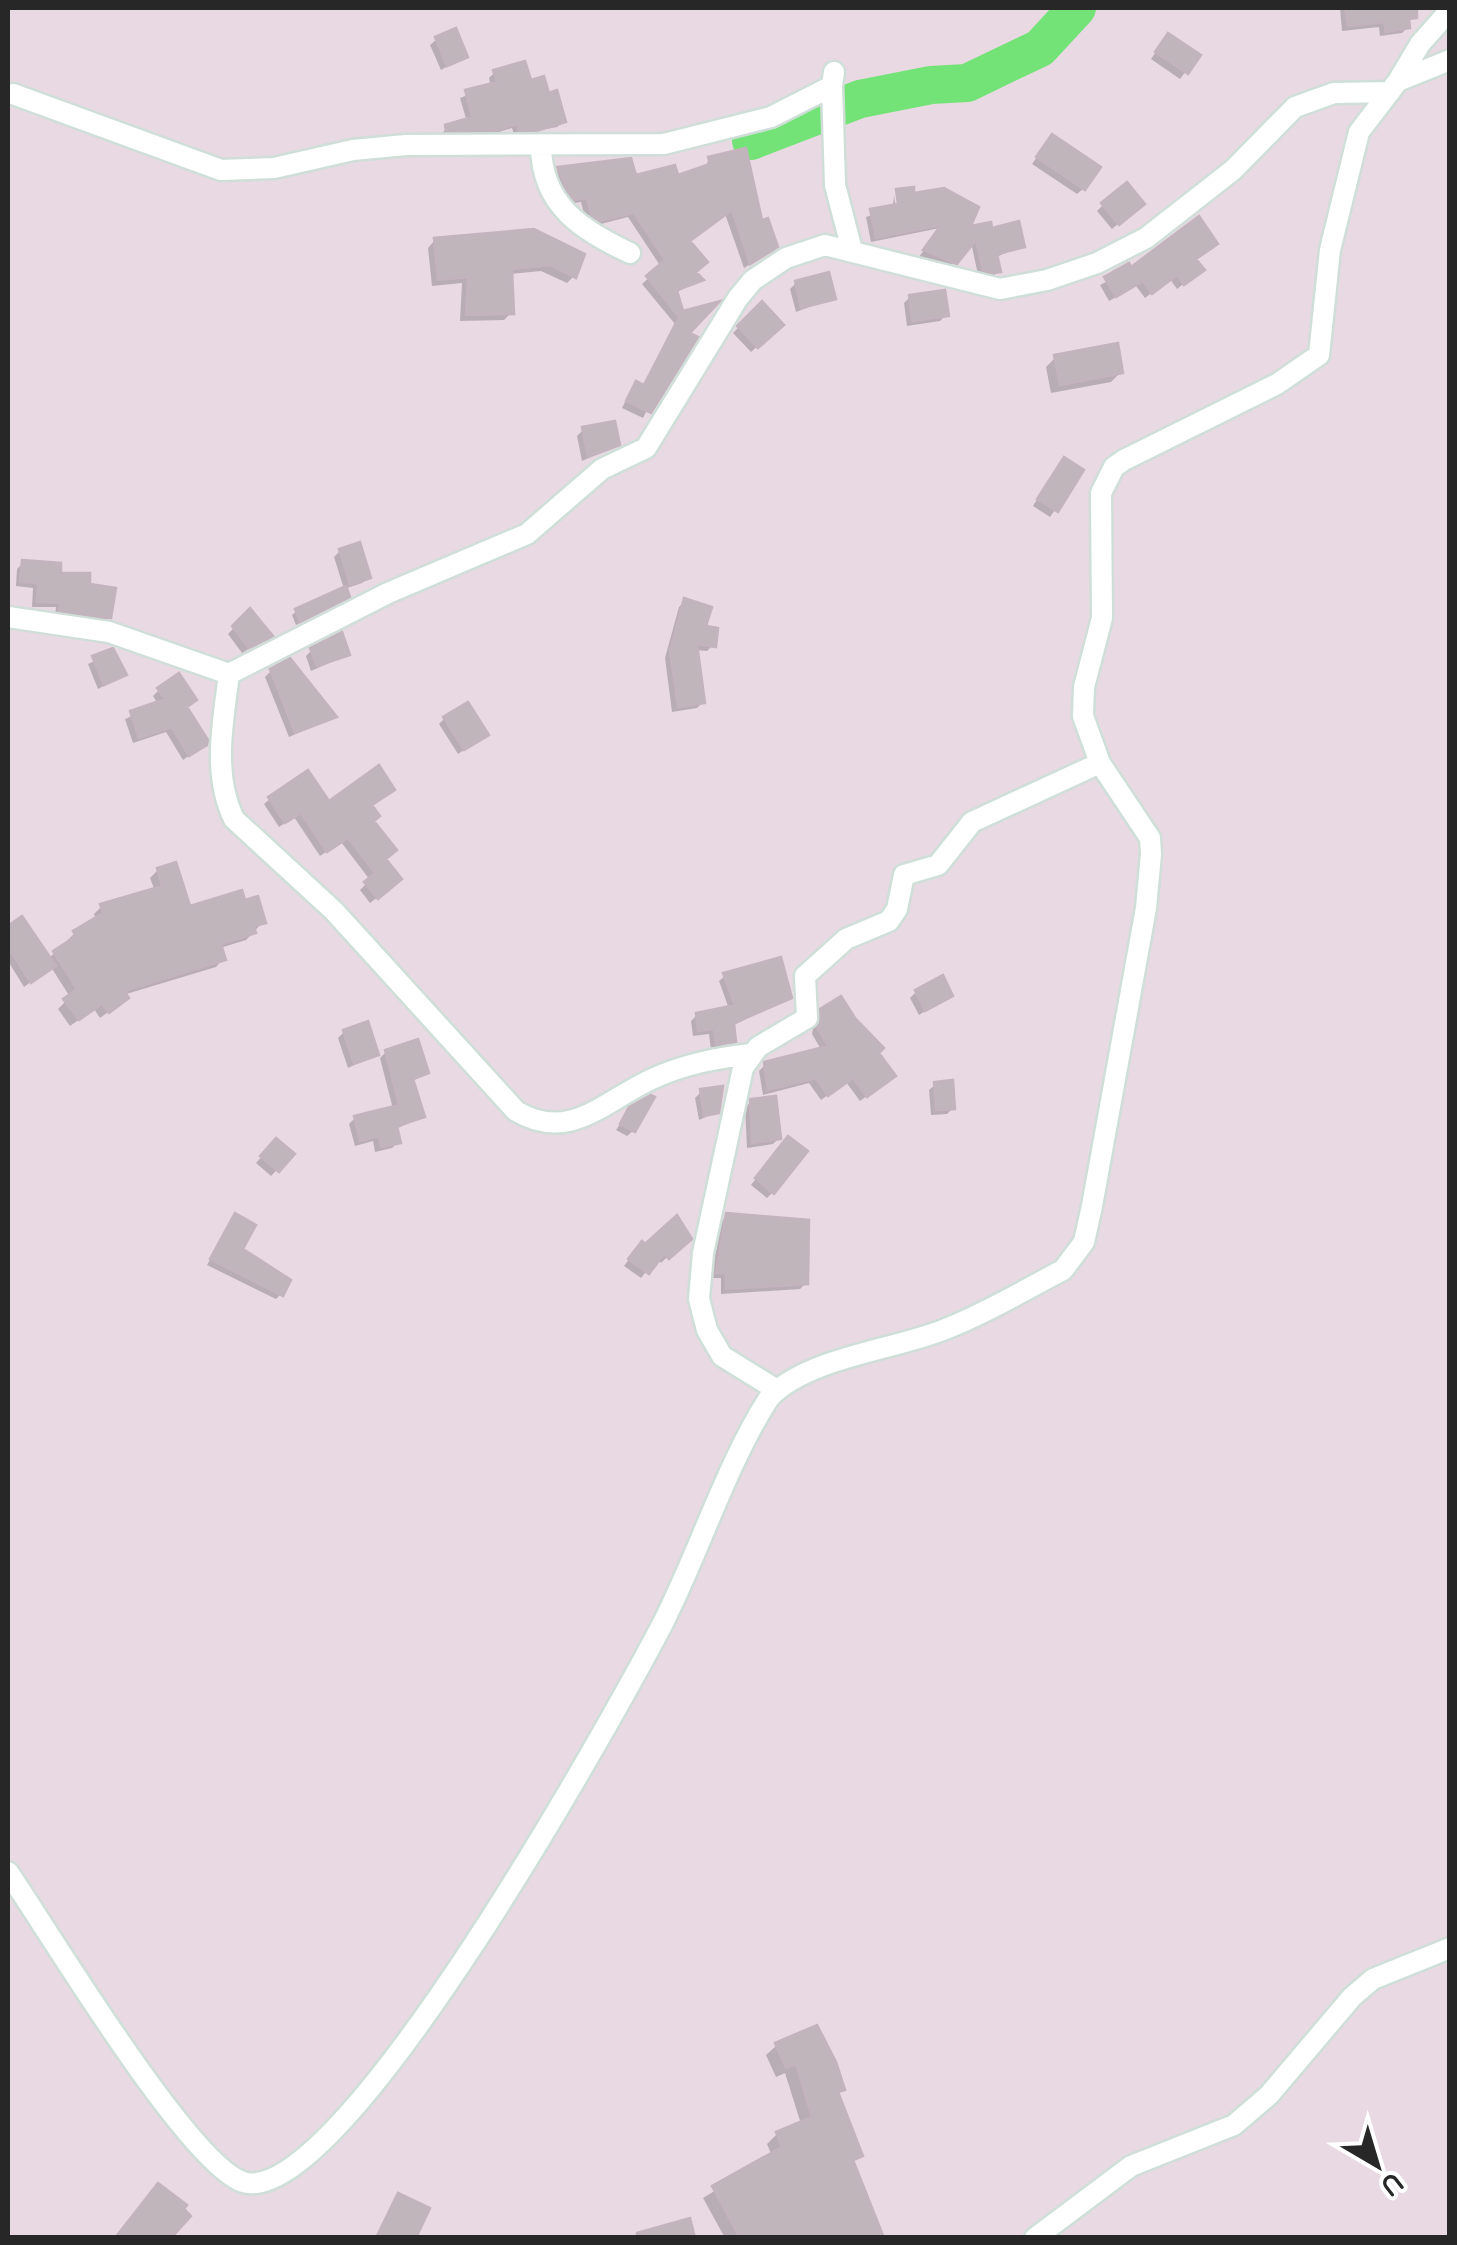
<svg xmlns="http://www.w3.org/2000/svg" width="1457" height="2245" font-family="Quicksand,sans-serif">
	<rect width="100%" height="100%" fill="#e8d9e3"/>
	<path fill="#0003" d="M1340,8H1404L1408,27L1402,33L1380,36L1379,27L1342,31Z
		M436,40L465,56L441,70L430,45Z
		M1163,42L1198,55L1180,79L1151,59Z
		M495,72L529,83L547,96L563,121L557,127L514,135L512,128L486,136H441L446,128L467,122L460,98L491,86L489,78Z
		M1047,143L1083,189L1077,194L1032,164Z
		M709,159L769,252L744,268L725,214L687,241L693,272L701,280L675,293L686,334L643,418L622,408L631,390L637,384L642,387L675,324L642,284L661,267L628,217L593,226L586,221L581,202L568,204L553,175L559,169L676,178L704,169Z
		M898,192L967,230L990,231L1022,246L996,257L999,271L993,276L978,275L971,242L949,268L919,257L940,228L871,242L866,217L893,208L894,195L897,217Z
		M1103,205L1136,209L1112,229L1097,211Z
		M533,232L574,276L567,283L541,271L510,274L511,313L504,320L460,321L462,283L432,286L428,248L435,240Z
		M1194,260L1195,275L1177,289L1170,279L1145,298L1136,286L1109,301L1100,285L1130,270Z
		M796,283L833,298L796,312L790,289Z
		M910,297L946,315L940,321L907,326L904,303Z
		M762,304L781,325L751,352L733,333Z
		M1056,357L1121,372L1111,382L1051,393L1046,367Z
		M583,430L617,445L582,461L577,436Z
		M1058,466L1081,471L1050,517L1033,506Z
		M340,551L368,577L362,583L344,589L334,557Z
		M23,563L87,586L109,617L103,623L55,616L56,607H32L33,588L16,586L17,569Z
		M347,596L342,601L296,625L292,615L297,611Z
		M685,601L713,645L707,651L696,650L702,703L697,708L672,712L665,658L679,607Z
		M250,611L269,636L242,653L228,634Z
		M312,650L347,655L311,671L306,656Z
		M115,652L124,675L98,689L88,664Z
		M271,671L334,717L289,737L265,677Z
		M159,690L185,708L204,745L183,760L166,732L133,743L125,719L158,704L153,696Z
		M445,718L486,735L458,754L439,724Z
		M392,790L370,807L393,885L370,903L360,890L370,880L341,842L320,856L294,817L279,827L264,804L270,799L328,805Z
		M158,870L189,909L244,904L263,922L246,940L220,948L223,959L216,967L123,995L118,1005L100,1018L94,1009L70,1026L58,1009L70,997L51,967L24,987L8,961V929L22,920L48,959L75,933L96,920L94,914L101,907L155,891L150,878Z
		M725,976L789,998L732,1026L733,1041L711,1050L709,1034L693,1036L691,1021L697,1015L729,1009L719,981Z
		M916,992L950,995L919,1015L910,998Z
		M822,1011L875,1053L886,1082L860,1101L846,1082L821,1100L809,1083L763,1095L759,1071L765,1065L822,1051L812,1034L815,1018Z
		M344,1032L377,1054L348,1068L338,1038Z
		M386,1052L426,1073L411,1082L422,1117L396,1129L398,1142L392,1148L375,1152L373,1141L355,1146L349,1124L355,1118L393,1109L380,1058Z
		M936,1084L953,1108L947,1114L931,1115L929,1090Z
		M701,1092L717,1112L699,1120L695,1098Z
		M752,1101L779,1138L773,1144L747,1148L745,1107Z
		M630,1109L633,1131L627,1136L616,1130Z
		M276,1141L291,1155L271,1176L256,1163Z
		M782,1145L773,1192L767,1198L751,1185Z
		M727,1216L806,1283L800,1289L721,1294V1278H711L721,1222Z
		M235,1217L240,1250L281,1294L276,1299L207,1265Z
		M677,1219L690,1234L661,1263L657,1258L641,1278L624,1266L636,1250Z
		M777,2045L842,2089L836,2095L860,2155L851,2164L881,2238H725L703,2198L772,2156L767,2144L777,2134L801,2124L785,2073L776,2077L766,2055Z"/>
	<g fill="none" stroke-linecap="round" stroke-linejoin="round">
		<path stroke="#73e377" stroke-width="38" d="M751,141L860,99L931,85L967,83L1040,48L1077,8"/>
	</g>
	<path fill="#c1b5bc" stroke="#c3b3bd" stroke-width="2.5" d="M1345,8H1417V18L1409,19L1410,28L1386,32L1384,22L1348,26Z
		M456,28L468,57L447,66L435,37Z
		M1168,33L1201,55L1188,74L1155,52Z
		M525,61L531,80L544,76L549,93L557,90L566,122L536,131H519L517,124L494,131H446L445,125L472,117L465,90L497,82L493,70Z
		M1052,134L1101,167L1085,190L1036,157Z
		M746,148L762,220L768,218L778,247L750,264L732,210L690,241L708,262L696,272L704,280L677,290L683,311L720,301L690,333L698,337L651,413L626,401L636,381L644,385L679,317L646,276L665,260L634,213L600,221L591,215L587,198L574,200L569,193L557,167L631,158L636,175L675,165L678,175L710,164L708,157Z
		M1127,182L1145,204L1119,225L1101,203Z
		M914,187V193L944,188L979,207L971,226L991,222L992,228L1019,221L1025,247L997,254L1001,272L994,273L983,270L976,240L957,264L923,250L941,225L876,238L870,209L898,204L896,189Z
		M1199,216L1218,244L1196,259L1205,270L1184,285L1177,275L1152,294L1143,281L1116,297L1104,277L1129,263L1131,267Z
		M534,229L585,254L576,278L550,265L512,269L514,314L466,315L468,277L438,280L434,238Z
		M829,272L836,299L801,308L795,281Z
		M945,290L949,316L912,321L909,295Z
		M762,301L784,325L758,348L737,326Z
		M1118,343L1123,373L1060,385L1054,355Z
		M615,421L620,445L588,457L582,427Z
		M1064,457L1084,470L1058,512L1037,499Z
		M360,542L371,578L350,585L339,549Z
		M22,560L61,563V573H90V584L116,588L111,618L59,611L60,603L37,602L38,583L20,582Z
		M346,586L350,597L300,622L295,609Z
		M684,598L712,607L706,626L718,628L716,647L697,644L705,703L678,707L670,651Z
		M250,608L273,636L249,648L232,626Z
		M342,632L350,655L317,666L310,648Z
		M113,648L127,675L104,685L92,656Z
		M290,658L337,717L295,733L270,669Z
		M179,673L197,700L187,707L208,740L207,745L189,756L172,727L139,738L130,711L165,699L157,688Z
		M468,702L489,735L464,750L443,717Z
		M379,765L395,790L372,805L380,816L374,821L397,850L386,859L402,879L378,899L364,882L375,873L348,838L327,852L301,813L285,823L268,797L308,770L329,801Z
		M176,862L190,906L242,890L245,900L258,896L266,923L254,926L256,933L221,944L226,960L124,991L129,998L109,1013L102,1004L79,1020L63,999L77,989L53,951L76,936L73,931L103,913L100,904L162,886L157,868Z
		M22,916L56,966L31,983L8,947V926Z
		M781,957L792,998L734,1023L736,1042L716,1045L714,1029L698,1031L696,1013L735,1005L723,973Z
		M943,975L953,996L925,1011L915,990Z
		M841,996L855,1018L884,1048L879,1053L896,1076L867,1097L853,1078L828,1096L816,1078L768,1090L764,1062L828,1046L817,1027L820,1009Z
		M368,1021L379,1055L354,1064L343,1030Z
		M418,1039L429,1073L413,1079L425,1117L397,1126L401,1143L381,1147L379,1136L360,1141L354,1116L399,1105L385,1050Z
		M953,1080L955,1109L936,1110L934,1082Z
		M723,1086L719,1113L704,1116L700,1089Z
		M651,1095L655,1097L635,1132L620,1124L629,1107Z
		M776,1096L781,1139L752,1143L750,1099Z
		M788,1136L808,1151L774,1194L755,1178Z
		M276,1138L295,1154L279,1172L260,1156Z
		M235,1213L256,1225L243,1249L291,1280L283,1296L210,1259Z
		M726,1213L809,1220L808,1284L726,1289V1273H716Z
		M677,1215L692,1239L669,1259L664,1254L649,1274L628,1259L642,1241L645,1244Z
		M817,2025L836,2062L845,2090L838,2092L863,2156L853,2160L884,2238H740L712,2186L782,2147L776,2132L812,2117L796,2064L786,2068L775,2043Z
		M158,2183L187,2205L184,2209L191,2216L171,2238H115Z
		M398,2193L430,2208L416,2238H376Z
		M690,2218L695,2238H637V2233Z"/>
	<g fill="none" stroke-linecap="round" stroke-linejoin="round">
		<g stroke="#cfdfd8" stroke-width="25">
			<path id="minor" d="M1398,81L1420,44L1450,10
				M832,86L835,185L852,250
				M13,94L221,170L274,168L353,150L406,145L664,144L771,117L832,86L834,72
				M541,147C542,206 583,231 630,253
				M8,617L109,632L229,674L388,593L527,534L602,469L646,448L738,298L753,280L786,258L825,245L1000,289L1047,280L1097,263L1146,238L1233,170L1295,107L1334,93L1390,92
				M229,674C223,722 212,774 234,819L334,911L516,1111C570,1143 604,1101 652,1079C684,1064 717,1058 751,1054
				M777,1390L722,1356L707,1330L699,1299L703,1253L743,1068L758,1047L807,1018L805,976L846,939L889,921L897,909L904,875L938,865L972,822L1100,763
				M8,1872C48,1930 188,2164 243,2182C340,2213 618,1709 663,1623C699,1552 727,1463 769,1398C806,1358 893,1350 943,1330C985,1314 1024,1290 1063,1270L1084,1242L1092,1206L1146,908L1151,854L1150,838L1100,763L1083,716L1084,687L1102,618L1101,493L1114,467L1124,460L1277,384L1319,355L1330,250L1359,132L1398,81L1450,60
				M1035,2238L1131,2166L1234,2125L1269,2095L1352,1997L1373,1979L1450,1948"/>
		</g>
		<use href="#minor" stroke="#fff" stroke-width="20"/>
	</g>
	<rect width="1457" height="2245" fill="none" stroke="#272727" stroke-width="20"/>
	<g transform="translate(1377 2165) rotate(142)" stroke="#ffffff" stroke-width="8" paint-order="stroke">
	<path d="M0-8L18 38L0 25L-18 38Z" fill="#272727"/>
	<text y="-15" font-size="28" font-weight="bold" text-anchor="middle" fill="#272727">U</text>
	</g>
</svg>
